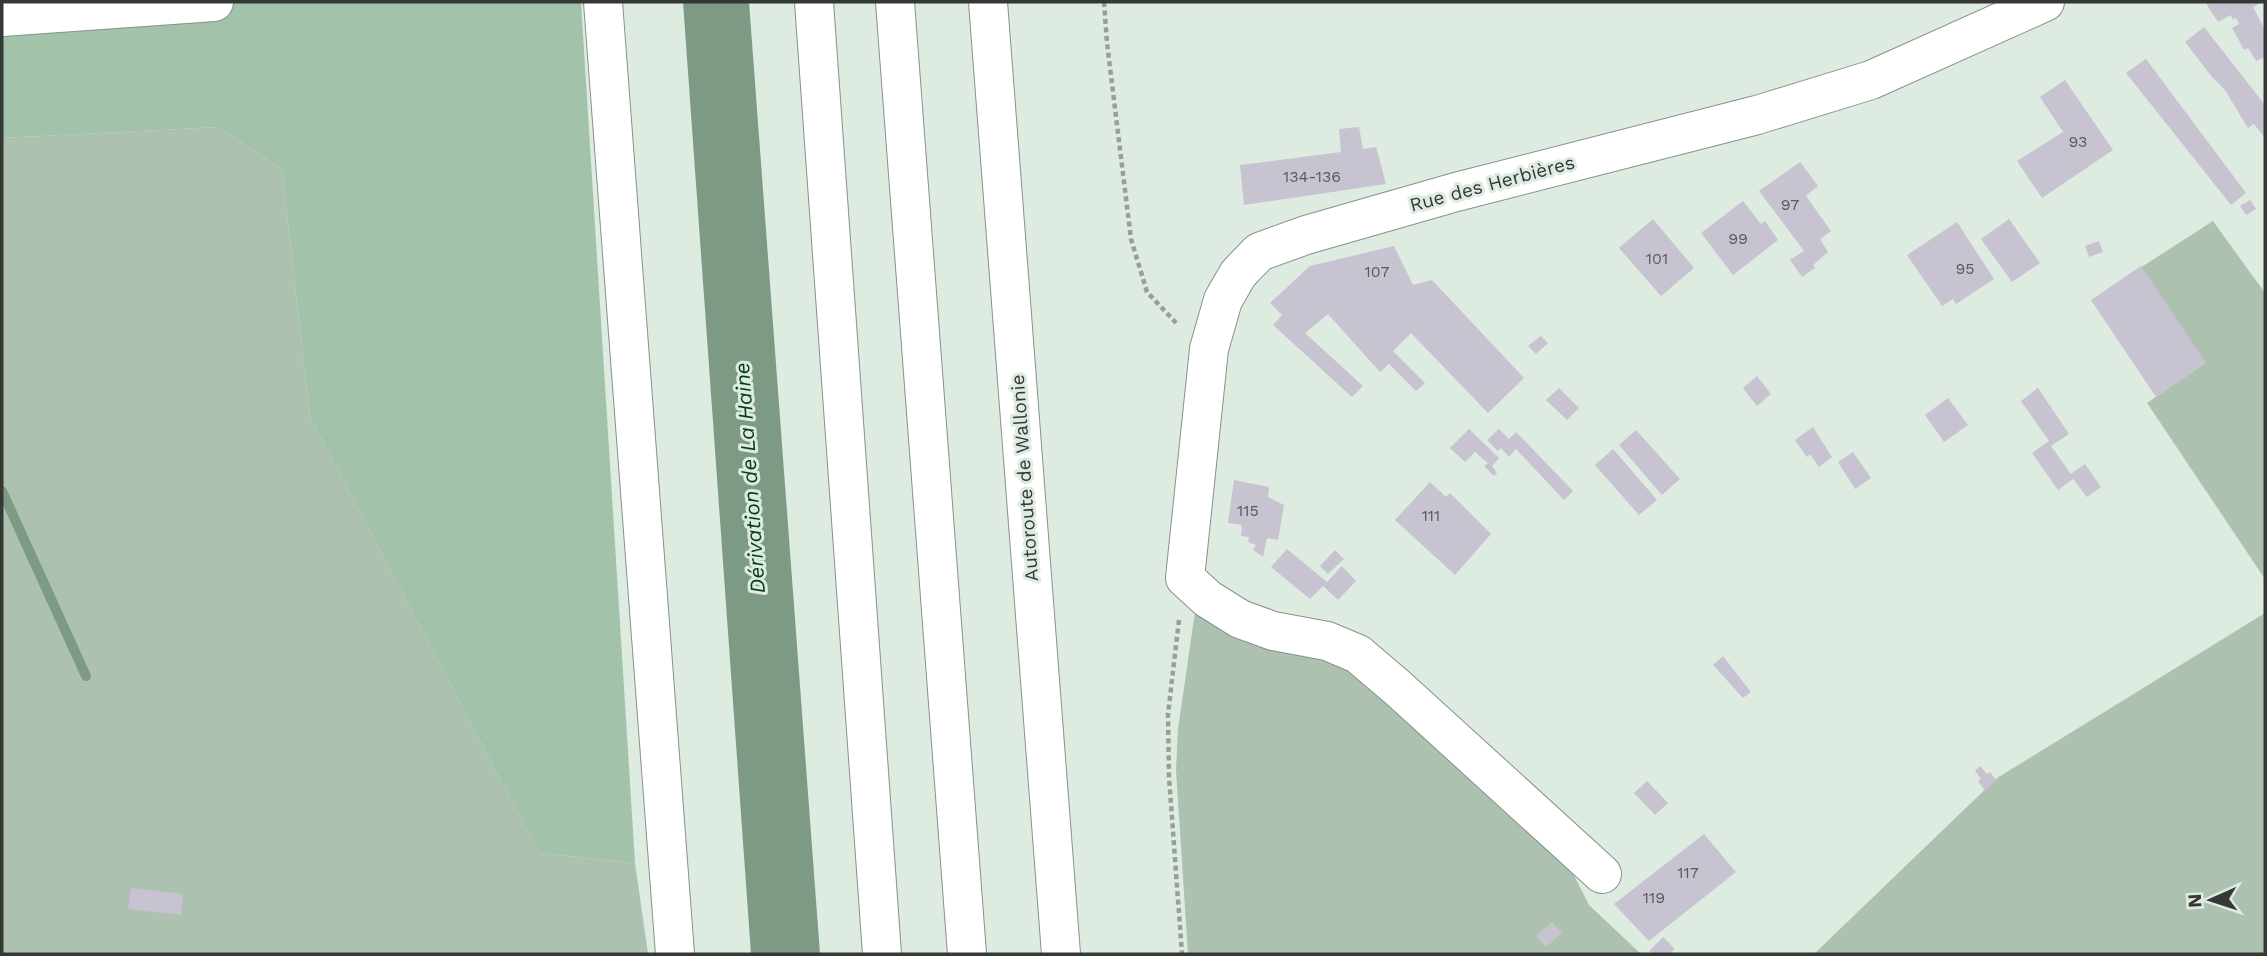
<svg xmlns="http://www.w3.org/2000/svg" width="2267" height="956" font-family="'Work Sans',sans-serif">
	<rect width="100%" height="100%" fill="#deebe1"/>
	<path fill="#adc1b1" d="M219,127L282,169L310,417L539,853L635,863L648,954H2V138Z
		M2213,221L2265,293V579L2147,403L2204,364L2140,268Z
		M1196,605L1337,658L1562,852L1589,905L1641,954H1188L1176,770L1178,729Z
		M2265,613V954H1814L1997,778Z"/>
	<path fill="#a3c2aa" d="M2,2H581L635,863L539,853L310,417L282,169L219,127L2,138Z"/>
	<path fill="#7d9b84" d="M683,2H749L820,954H751Z"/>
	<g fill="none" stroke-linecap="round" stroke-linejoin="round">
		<path stroke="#7d9b84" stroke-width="10" d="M2,491L86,676"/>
	</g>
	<path fill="#c7c3d1" d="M2205,2H2262L2253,7L2265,30V57L2256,61L2248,48L2244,50L2232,28L2239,24L2236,18L2233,20L2231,15L2218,22Z
		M2204,27L2265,105V138L2254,124L2248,128L2225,90L2213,78L2185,42Z
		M2146,59L2246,193L2231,205L2126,73Z
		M2065,80L2113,150L2042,198L2017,161L2063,132L2040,97Z
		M1359,127L1363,149L1376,147L1386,184L1244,205L1240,165L1341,152L1339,129Z
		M1800,162L1818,186L1806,196L1831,231L1820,239L1828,252L1813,265L1815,268L1802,277L1790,260L1804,251L1759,191Z
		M2250,200L2256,209L2246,215L2240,206Z
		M1743,201L1761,224L1765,221L1778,240L1733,275L1701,233Z
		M1653,219L1694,268L1661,296L1619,248Z
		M2009,219L2040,263L2012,282L1981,239Z
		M1957,222L1994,279L1956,304L1953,299L1942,306L1907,255Z
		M2099,241L2103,252L2089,257L2085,246Z
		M1394,246L1413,285L1432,280L1524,378L1488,413L1411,333L1393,351L1425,383L1416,391L1389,364L1380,372L1328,314L1305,333L1363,386L1352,397L1273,325L1282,315L1270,303L1310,266Z
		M2141,266L2206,363L2156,397L2091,300Z
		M1541,336L1548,343L1536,354L1528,346Z
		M1757,376L1771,394L1757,406L1743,388Z
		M1559,388L1579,408L1567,420L1546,400Z
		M2038,388L2069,434L2051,446L2071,474L2085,464L2101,487L2087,497L2073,479L2058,490L2032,453L2049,441L2021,401Z
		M1948,398L1968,425L1944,442L1925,415Z
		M1813,427L1832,457L1819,467L1810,454L1807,457L1795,440Z
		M1469,429L1499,458L1492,466L1497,473L1494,476L1484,466L1488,463L1475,452L1465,462L1450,448Z
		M1499,429L1509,439L1516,432L1573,491L1564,500L1516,449L1509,457L1501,448L1498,451L1487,440Z
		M1636,430L1680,479L1662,495L1619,445Z
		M1613,449L1657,500L1639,515L1595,465Z
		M1853,452L1871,478L1855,489L1838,462Z
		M1234,480L1269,487L1268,497L1284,505L1278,540L1267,538L1263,557L1253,550L1256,545L1248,542L1249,537L1241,536L1242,525L1228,523Z
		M1430,482L1446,497L1450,493L1491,534L1455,575L1395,520Z
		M1287,549L1327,582L1342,566L1356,581L1338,600L1323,586L1310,599L1271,567Z
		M1335,550L1344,559L1328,574L1320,566Z
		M1723,656L1751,692L1743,698L1713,665Z
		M1980,766L1987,774L1990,772L1996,780L1985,791L1978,781L1981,779L1975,771Z
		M1647,781L1668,803L1655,815L1634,793Z
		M1704,834L1736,872L1649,941L1614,904Z
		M131,888L183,894L181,915L128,909Z
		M1552,922L1562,933L1546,947L1536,936Z
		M1663,937L1675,949L1669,954H1653L1649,951Z"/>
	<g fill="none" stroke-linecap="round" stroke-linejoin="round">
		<g stroke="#879289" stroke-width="40">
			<path id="minor" d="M603,2L675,954
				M814,2L882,954
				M2,17L214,2
				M1602,874L1399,689L1358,654L1327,641L1273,631L1240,619L1208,599L1185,578L1209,349L1223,300L1238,274L1259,252L1306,235L1456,192L1757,115L1871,80L2045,2"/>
		</g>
		<g stroke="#879289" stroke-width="40">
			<path id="highway" d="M895,2L967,954
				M988,2L1061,954"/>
		</g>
		<path stroke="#969f98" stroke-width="4.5" stroke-dasharray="5 3.5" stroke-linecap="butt" d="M1104,2L1107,43L1131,239L1147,292L1178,325
			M1179,620L1168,714L1169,777L1182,954"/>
		<use href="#minor" stroke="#fff" stroke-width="38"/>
		<use href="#highway" stroke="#fff" stroke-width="38"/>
	</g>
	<g text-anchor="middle" stroke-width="6" stroke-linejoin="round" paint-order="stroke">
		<g font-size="16" fill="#595c5c">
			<text x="2078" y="147">93</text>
			<text x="1312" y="182">134-136</text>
			<text x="1790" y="210">97</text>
			<text x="1738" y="244">99</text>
			<text x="1657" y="264">101</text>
			<text x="1965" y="274">95</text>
			<text x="1377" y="277">107</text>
			<text x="1248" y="516">115</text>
			<text x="1431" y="521">111</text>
			<text x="1688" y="878">117</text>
			<text x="1654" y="903">119</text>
		</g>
		<g font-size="19" fill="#343935" stroke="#deebe1">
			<text transform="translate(1492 183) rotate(-15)" y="7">Rue des Herbières</text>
			<text transform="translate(1024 478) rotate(-94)" y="7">Autoroute de Wallonie</text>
		</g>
		<g font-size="21" font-style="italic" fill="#053b1b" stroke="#deebe1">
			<text transform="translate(750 478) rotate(-94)" y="7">Dérivation de La Haine</text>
		</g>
	</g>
	<rect width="2267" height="956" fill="none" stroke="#343935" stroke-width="7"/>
	<g transform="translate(2211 900) rotate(267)" stroke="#deebe1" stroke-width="5" paint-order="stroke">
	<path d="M0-5L12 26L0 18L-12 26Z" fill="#343935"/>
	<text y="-10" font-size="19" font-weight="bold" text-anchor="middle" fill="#343935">N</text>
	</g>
</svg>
